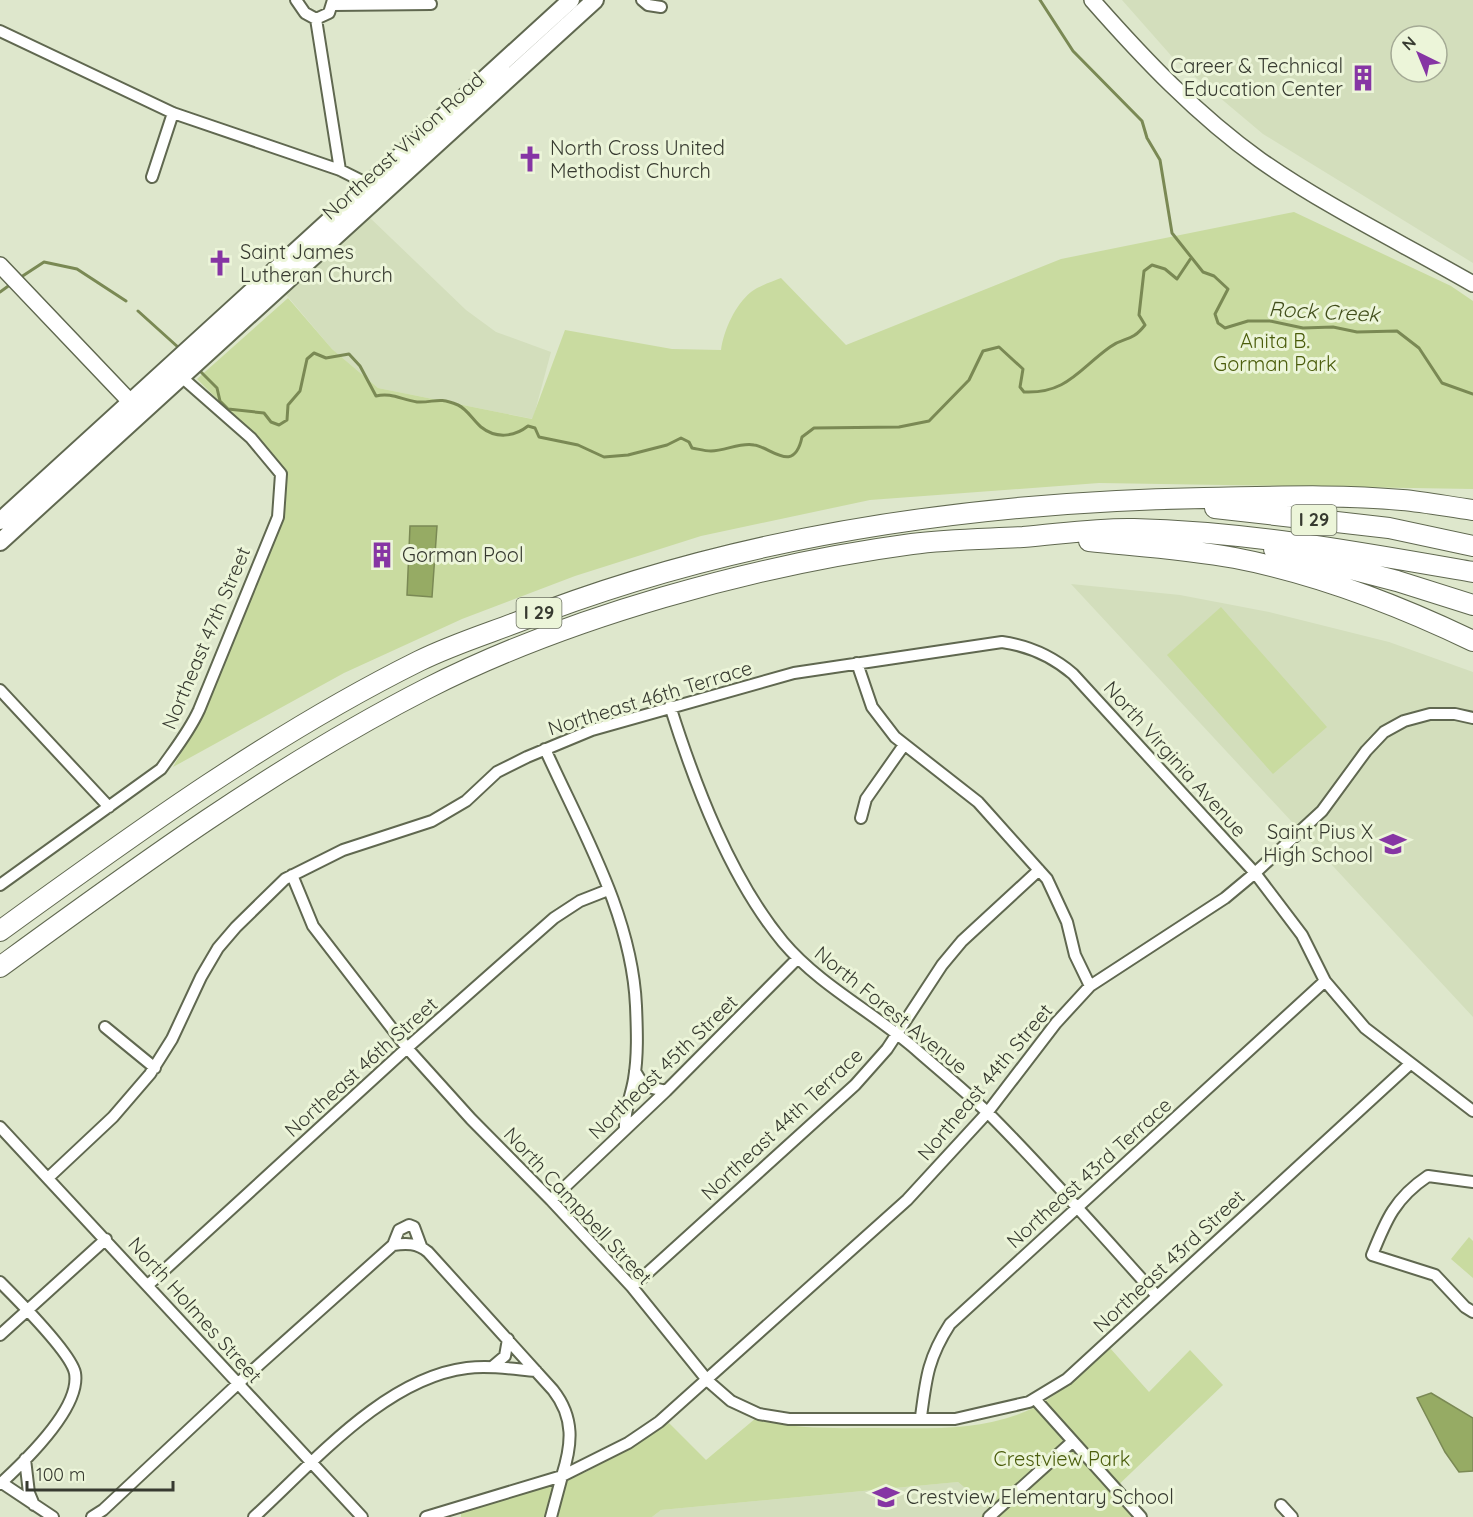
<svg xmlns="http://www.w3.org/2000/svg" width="1473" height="1517" font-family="Quicksand,sans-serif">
	<rect width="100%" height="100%" fill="#dee7cc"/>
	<path fill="#d3debc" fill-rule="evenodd" d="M1122,0H1473V263L1263,134L1175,60ZM1401,36H1437V72H1401Z
		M367,215L466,310L496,332L551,352L533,419L378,388L332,349L283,291Z
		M1071,584L1180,595L1269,612L1389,642L1473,672V1017Z
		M958,1482L990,1508L980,1517H652L661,1510Z"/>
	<path fill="#c9dba0" d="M1294,212L1451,286L1473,301V489L1099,483L870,500L701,536L575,576L462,619L344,673L173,767L197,725L268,557L263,552L278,517L281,474L234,416L197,379L288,298L332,349L378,388L532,419L565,330L672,349L721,350C724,330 735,305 751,292C759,286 771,282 781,278L846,345L1061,259Z
		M1221,607L1327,727L1273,774L1167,655Z
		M1469,1237L1473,1241V1278L1451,1259Z
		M1110,1348L1149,1392L1190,1350L1223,1385L1111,1492L1133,1517H980L989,1508L958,1482L661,1510L652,1517H461V1510L586,1472L669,1423L706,1460L756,1418C794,1430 834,1428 874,1428C926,1428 982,1432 1031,1409C1060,1395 1085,1369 1110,1348Z"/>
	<path fill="#96ab64" stroke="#7a8954" stroke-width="1.5" d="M410,526H437L432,597L407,595Z
		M1431,1393L1473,1418V1471L1459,1472L1445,1452L1417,1398Z"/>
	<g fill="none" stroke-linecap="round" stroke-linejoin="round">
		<path stroke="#7a8954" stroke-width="3" d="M1040,0L1073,51L1142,121L1147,138L1160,160L1172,233L1203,272L1214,276L1228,289L1215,314L1218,323L1225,328L1248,321H1270L1303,328L1333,327L1357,332L1397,331L1419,348L1442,383L1473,394
			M18,279L44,262L77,269L126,301
			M0,292L11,284
			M138,311L179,348
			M199,370L217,388L220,401L228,409L264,413L271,422L279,425L287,420L288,405L300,391L307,359L314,353L326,358L349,354L360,366L376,396C391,392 402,400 417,402C435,403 437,396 458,405C467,409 473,420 481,427C496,439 514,437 528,426L535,428L539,437L578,445L604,457L628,455L667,445L681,438L689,442L692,448C698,449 705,451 711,451C725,451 741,442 754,445C771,447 794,475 802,437L814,428L899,427L929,421L969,380L983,351L999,347L1023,369L1020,387L1024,392C1067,394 1079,369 1110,347C1125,336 1131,343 1145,325L1139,315L1144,271L1152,265L1165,269L1177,279L1191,258"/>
		<g stroke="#606850" stroke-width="14">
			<path id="street" d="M296,0L305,13L316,19L329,13L333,0
				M642,0L648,5L661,7
				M333,5L431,4
				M316,19L340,170
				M0,31L173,113L340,170L360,180L369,189
				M152,177L173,113
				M857,663L872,707L895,737L978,802L1047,879L1067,922L1075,955L1090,986
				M0,690L109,807
				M670,706C695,785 730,878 783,942C821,987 877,1014 920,1053C943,1073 966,1092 988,1113C1047,1172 1102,1235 1157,1296
				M545,749C582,831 632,915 636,1006C637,1030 638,1056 634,1079C631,1097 624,1111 625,1128
				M861,818L866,799L904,745
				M292,875L313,926L407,1048L471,1119L551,1200L632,1287L708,1381L731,1401L759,1414L789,1419H955L1029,1402L1067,1379L1410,1064
				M0,885L161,769C175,749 189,732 199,710L278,517L281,474L251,438L177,373
				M105,1027L155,1068
				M635,1071L644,1086L666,1091
				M0,1127L362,1517
				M48,1178L113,1117L150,1074L172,1039L201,977L218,948L236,927L285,879L343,850L432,821L466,801L497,772L527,757L592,730L794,673L1002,642C1030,646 1052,656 1073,674L1255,873L1302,935L1325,981L1365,1028L1473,1111
				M1473,1182L1428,1176C1395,1198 1386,1220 1372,1255L1435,1275L1465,1307L1473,1312
				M551,1200L666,1091L798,958
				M393,1245L399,1230L409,1225L414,1227L421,1246
				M0,1282C16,1298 71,1353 75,1373C81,1408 24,1462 0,1484
				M148,1285L407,1048L554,918L580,901L608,890
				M632,1287L855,1085L887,1049L942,965L962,941L1039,870
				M0,1335L106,1239
				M492,1367L505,1356L508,1339
				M1035,1399L1141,1517
				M921,1417C926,1378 928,1358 950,1324L1325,981
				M25,1459L29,1493L34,1505
				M2,1483L53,1517
				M1281,1505L1292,1517
				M92,1517L103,1510L243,1379L393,1245C407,1243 417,1243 428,1252L553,1390C575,1418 572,1445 562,1476L426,1517
				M254,1517C313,1463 385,1378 467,1368C490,1365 513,1369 536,1371
				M551,1517L562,1476L628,1443L659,1422L907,1200L987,1113L1056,1023L1090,986L1225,898L1255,873L1322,811L1366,751L1384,732L1404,721L1430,714H1455L1473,718
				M989,1517L1072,1442"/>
		</g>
		<g stroke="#606850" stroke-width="18">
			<path id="secondary" d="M1092,0C1143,58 1197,115 1260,160C1327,207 1402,243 1473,284
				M0,265L139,411"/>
		</g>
		<g stroke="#606850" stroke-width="20">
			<path id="primary" d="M0,521L571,0
				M0,542L595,0"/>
		</g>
		<g stroke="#606850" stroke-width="22">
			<path id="highway" d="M1215,508L1389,528L1473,546
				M1089,541C1138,546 1187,549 1235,558C1318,574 1398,605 1473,641
				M1274,549L1397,581L1473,605
				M0,931C134,834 270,735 419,661C449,646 483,635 515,623C734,536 969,502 1204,498C1270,497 1337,494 1402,500C1426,502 1450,507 1473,510
				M0,967C137,867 274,767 426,689C567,617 755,565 912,544C948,539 986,539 1023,537C1060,534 1097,528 1134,529C1250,532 1359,552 1473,572"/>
		</g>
		<use href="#street" stroke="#fff" stroke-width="10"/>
		<use href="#secondary" stroke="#fff" stroke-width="15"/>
		<use href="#primary" stroke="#fff" stroke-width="16"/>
		<use href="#highway" stroke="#fff" stroke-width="20"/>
	</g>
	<defs>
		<g id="building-bare" transform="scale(2.07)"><path d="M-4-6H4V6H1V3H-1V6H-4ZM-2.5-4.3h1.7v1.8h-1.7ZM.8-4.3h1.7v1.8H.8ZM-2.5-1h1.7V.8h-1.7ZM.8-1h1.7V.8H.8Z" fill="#8635a4" stroke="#ecf5d9" stroke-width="2.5" paint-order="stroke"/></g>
		<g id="church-bare" transform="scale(2.07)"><path d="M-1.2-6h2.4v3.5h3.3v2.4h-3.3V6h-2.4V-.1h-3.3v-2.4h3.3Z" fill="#8635a4" stroke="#ecf5d9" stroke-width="2.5" paint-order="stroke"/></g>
		<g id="school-bare" transform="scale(2.07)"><path d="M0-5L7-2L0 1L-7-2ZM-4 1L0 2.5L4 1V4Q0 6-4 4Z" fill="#8635a4" stroke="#ecf5d9" stroke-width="2.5" paint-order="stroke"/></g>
	</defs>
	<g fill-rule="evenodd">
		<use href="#building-bare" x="1363" y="78"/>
		<use href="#church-bare" x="530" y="159"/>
		<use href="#church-bare" x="220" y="263"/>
		<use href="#building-bare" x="382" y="555"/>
		<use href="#school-bare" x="1393" y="844"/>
		<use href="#school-bare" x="886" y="1497"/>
	</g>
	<g text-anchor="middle" stroke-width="6" stroke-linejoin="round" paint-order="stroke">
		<g fill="#ecf5d9" stroke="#6d7263" stroke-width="1.5">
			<rect x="1291.5" y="505" width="45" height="30" rx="4.5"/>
			<rect x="516.5" y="598" width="45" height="30" rx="4.5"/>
		</g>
		<g font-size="18" font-weight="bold" fill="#373a30">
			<text x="1314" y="526">I 29</text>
			<text x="539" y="619">I 29</text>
		</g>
		<g font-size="20" fill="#373a30" stroke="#ecf5d9" text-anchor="start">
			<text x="1343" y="73" text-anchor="end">Career &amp; Technical<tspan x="1343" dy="23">Education Center</tspan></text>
			<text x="550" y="155">North Cross United<tspan x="550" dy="23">Methodist Church</tspan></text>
			<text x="240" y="259">Saint James<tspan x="240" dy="23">Lutheran Church</tspan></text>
			<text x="402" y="562">Gorman Pool</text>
			<text x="1373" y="839" text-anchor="end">Saint Pius X<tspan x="1373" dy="23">High School</tspan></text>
			<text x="906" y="1504">Crestview Elementary School</text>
		</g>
		<g font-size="20" fill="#373a30" stroke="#ecf5d9">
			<text transform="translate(403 146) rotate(-42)" y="7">Northeast Vivion Road</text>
			<text transform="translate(206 638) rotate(-67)" y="7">Northeast 47th Street</text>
			<text transform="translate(650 698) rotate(-17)" y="7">Northeast 46th Terrace</text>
			<text transform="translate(1175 759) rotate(48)" y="7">North Virginia Avenue</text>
			<text transform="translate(891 1010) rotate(39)" y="7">North Forest Avenue</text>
			<text transform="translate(361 1067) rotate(-42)" y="7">Northeast 46th Street</text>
			<text transform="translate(663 1067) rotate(-44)" y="7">Northeast 45th Street</text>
			<text transform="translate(985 1082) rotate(-50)" y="7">Northeast 44th Street</text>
			<text transform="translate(782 1124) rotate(-43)" y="7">Northeast 44th Terrace</text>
			<text transform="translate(1089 1173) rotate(-42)" y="7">Northeast 43rd Terrace</text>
			<text transform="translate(578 1206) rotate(47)" y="7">North Campbell Street</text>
			<text transform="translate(1169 1261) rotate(-43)" y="7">Northeast 43rd Street</text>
			<text transform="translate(195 1310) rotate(48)" y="7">North Holmes Street</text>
		</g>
		<g font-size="20" fill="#4b5d0c" stroke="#ecf5d9">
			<text x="1275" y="348">Anita B.<tspan x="1275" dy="23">Gorman Park</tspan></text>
			<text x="1062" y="1466">Crestview Park</text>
		</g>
		<g font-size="21" font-style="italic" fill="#424f1c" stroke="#ecf5d9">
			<text transform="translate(1324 312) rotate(3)" y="7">Rock Creek</text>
		</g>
	</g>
	<g transform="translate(1419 54) rotate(317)"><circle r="28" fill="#ecf5d9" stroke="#a4aa95" stroke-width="1.5"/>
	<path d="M0-4.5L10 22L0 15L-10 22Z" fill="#8635a4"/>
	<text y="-9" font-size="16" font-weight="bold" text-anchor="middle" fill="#373a30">N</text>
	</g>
	<path d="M27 1481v9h146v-9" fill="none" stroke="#373a30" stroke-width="3"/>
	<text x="36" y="1481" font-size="18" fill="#373a30" stroke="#ecf5d9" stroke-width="4.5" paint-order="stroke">100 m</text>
</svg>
